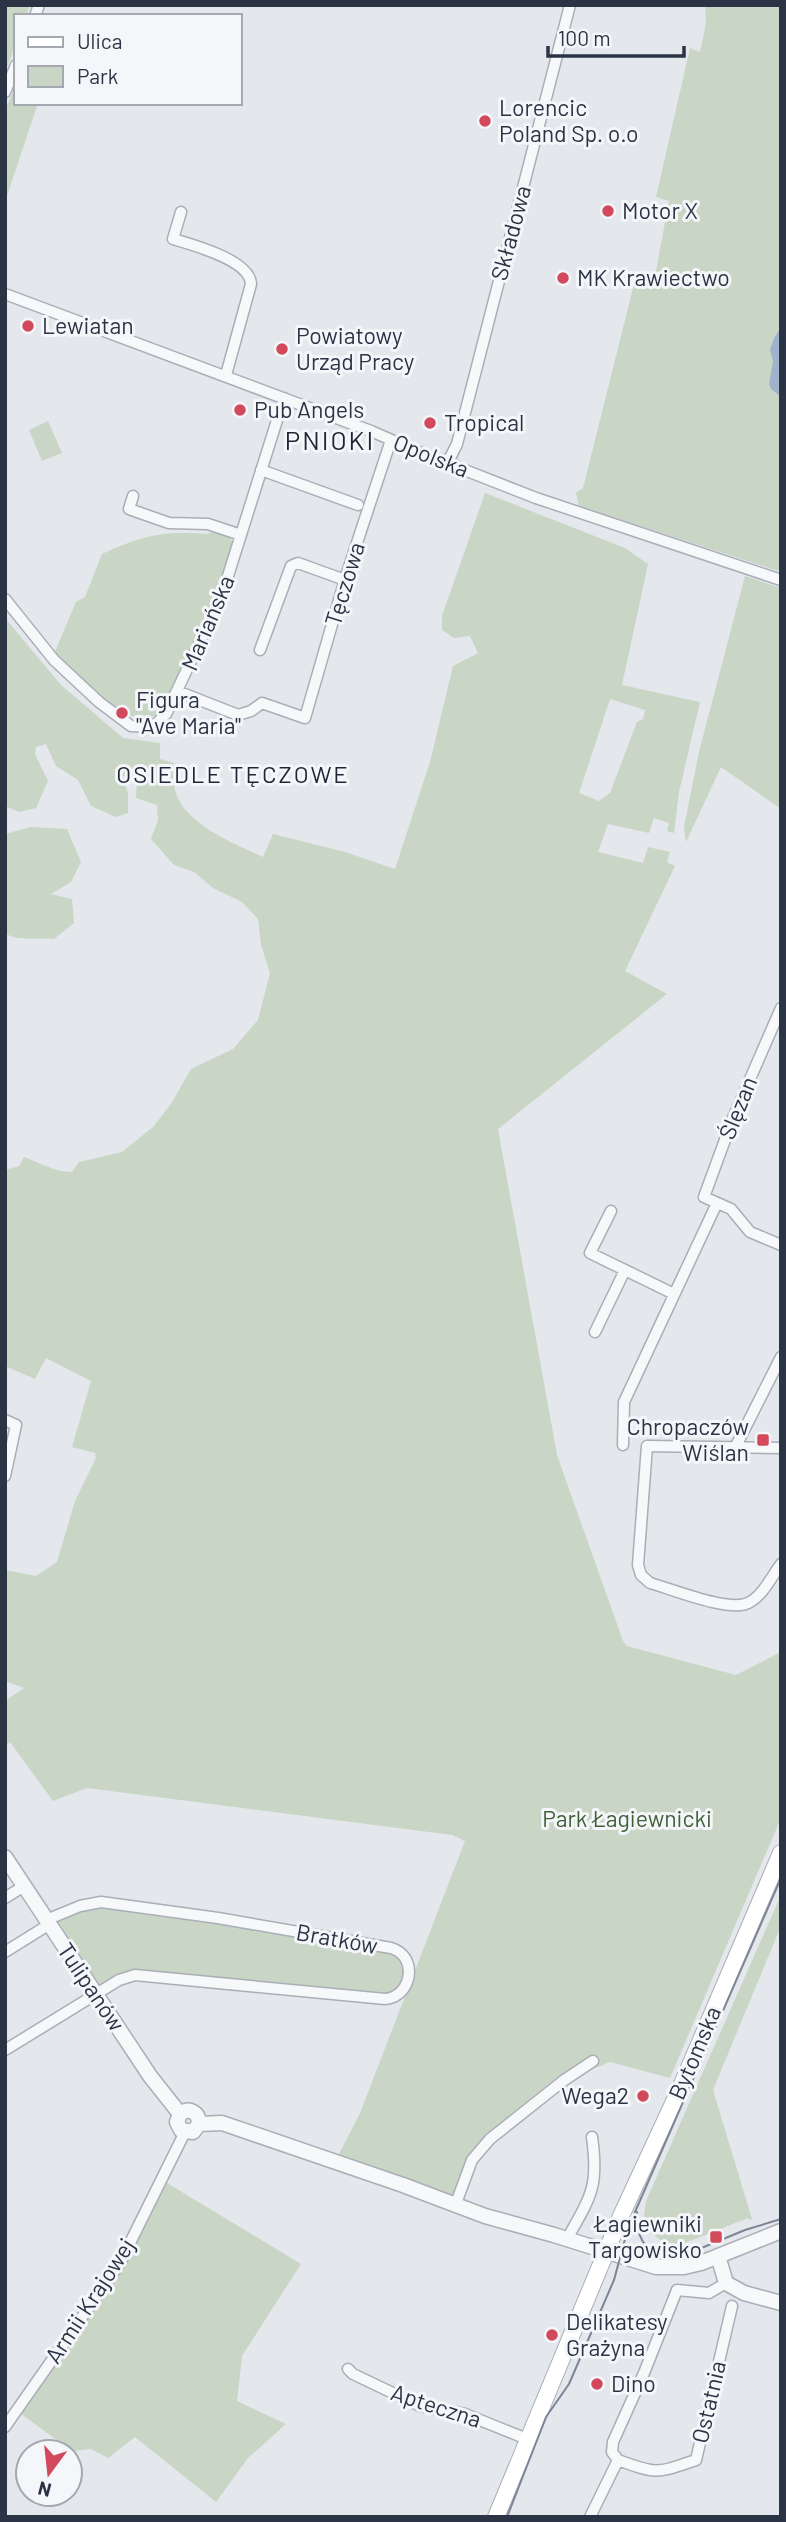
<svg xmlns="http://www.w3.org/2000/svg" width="786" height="2522" font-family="Barlow,sans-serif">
	<rect width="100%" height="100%" fill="#e4e7ec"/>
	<path fill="#c9d6c5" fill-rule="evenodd" d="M5,5H30L26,16H16V44L5,72Z
		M705,5H781V572L579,506L576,493L583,488L637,272L655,276L669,201L656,197L690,48L700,52L706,23Z
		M16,84V103H38L5,202V111Z
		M48,421L62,453L42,461L29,430Z
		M485,493L625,548L648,564L622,685L700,702L679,792L674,833L667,831L669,823L654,818L649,833L608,824L598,852L643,863L648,847L670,852L667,862L675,866L625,971L667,994L498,1129L557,1455L623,1641L627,1646L736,1675L781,1652V1818L670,2078L610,2062L563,2081L476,2156L455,2206L335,2162L360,2113L465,1841L452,1835L87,1788L53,1801L10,1742L5,1746V1701L24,1688L5,1681V1570L36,1576L57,1562L75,1501L96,1458L95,1453L72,1447L91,1381L46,1358L35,1379L5,1366V1170L19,1166L24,1157C41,1163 54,1172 72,1172L79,1162L122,1152L153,1127L171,1104L191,1069L233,1049L258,1020L270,973L261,945L258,919L242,902L213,888L194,872L174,865L151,839L158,820L157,805L136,798L137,778L123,776L128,794V813L116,817L91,806L78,780L56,766L46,744L36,747L35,754L48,781L36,808L19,812L5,806V618L61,685L123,738L160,743V759L174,763C174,771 173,779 174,786C180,823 233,843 263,857L273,834L345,852L395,869L430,762L453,666L478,653L470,636L454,638L442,630V616ZM610,699L645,710L643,719L637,722L610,793L599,801L579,793Z
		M213,530L229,536L233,543L219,589L162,711C131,740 76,674 54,654L76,602L85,597L102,554C144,535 163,531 208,534Z
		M745,576L781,588V809L721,767L686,842L684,827L699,752Z
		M31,827L67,829L81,862L71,882L51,894L72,899L74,923L54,939C38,937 18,942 5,933V834Z
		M781,1895V1926L713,2090L752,2219L750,2220L748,2218L680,2245L663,2242L653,2234L651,2235L644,2216L646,2201Z
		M91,1903L391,1948L409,1964L398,1995L115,1977L100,1985L58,1921L80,1906Z
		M162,2180L301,2264L242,2356L237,2401L286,2424L248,2458L216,2502L135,2437L108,2458L91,2449L72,2451L17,2411L120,2263Z"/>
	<path fill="#9fb4cc" d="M781,327V397L771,389L769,384L773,361L770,350L774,338Z"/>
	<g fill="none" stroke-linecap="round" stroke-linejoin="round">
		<g stroke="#a9aeb7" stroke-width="13">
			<path id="minor" d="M35,16L39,5
				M5,92L16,65
				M181,212L173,239C193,245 250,260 251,284L226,375
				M5,294L371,431L437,460H449L457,467L536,498L781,580
				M449,460L457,444L570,5
				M261,470L358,505
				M133,496L129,509L169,523L208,524L241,535
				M5,599L54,660L99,702L131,726L153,727L166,714L222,595L284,398
				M260,650L291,566L298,563L345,580
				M177,691L238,715L251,711L262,703L305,718L346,576L391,440
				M781,1008L733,1118L704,1197L731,1209L750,1232L781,1245
				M611,1211L590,1253L674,1294
				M595,1332L625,1270
				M5,1420L16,1425L5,1476
				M623,1445L624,1402L717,1203
				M736,1446L781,1357
				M781,1448L647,1446L638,1565L641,1575L650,1583C672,1589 732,1614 750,1602C763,1595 772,1576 781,1564
				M5,1898L24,1886
				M5,1952L45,1927L51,1918L80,1906L101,1902L218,1918L391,1948C419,1956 412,1997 385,1999L135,1975L119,1980L5,2050
				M455,2206L472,2160L490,2139L563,2081L593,2061
				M567,2239C591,2196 599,2187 592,2137
				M348,2369L353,2374L420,2406L465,2414L527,2439
				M5,2427L120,2263L185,2132
				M618,2460C658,2475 657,2473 696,2460L732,2306
				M590,2517L618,2460L612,2452L613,2442L644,2373L677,2290L709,2293L726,2283"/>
		</g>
		<g stroke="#a9aeb7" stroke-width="17">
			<path id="tertiary" d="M5,1857L150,2076L180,2114
				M180,2114L177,2122L181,2130L193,2132L199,2124
				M180,2114C189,2107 199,2112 199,2124
				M199,2124L222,2123L403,2185L485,2216L554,2235L656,2267H684L701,2263L781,2231
				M718,2256L726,2283L744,2293L781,2303"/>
		</g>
		<g stroke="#a9aeb7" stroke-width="18">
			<path id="secondary" d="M496,2517L621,2216L683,2082L781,1853"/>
		</g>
		<use href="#minor" stroke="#f7f8fa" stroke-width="10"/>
		<use href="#tertiary" stroke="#f7f8fa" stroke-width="14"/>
		<use href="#secondary" stroke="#fff" stroke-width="16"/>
		<path stroke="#7d8696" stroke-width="2" d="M637,2212C635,2241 651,2262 682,2256L745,2230L781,2219
			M507,2517L546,2417L569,2384L614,2280L628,2228L781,1878"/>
	</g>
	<g fill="#d1495b" stroke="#f4f6f9" stroke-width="2.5">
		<circle cx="485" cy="121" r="7"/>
		<circle cx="608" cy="211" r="7"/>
		<circle cx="563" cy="278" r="7"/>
		<circle cx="28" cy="326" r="7"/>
		<circle cx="282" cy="349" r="7"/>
		<circle cx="240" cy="410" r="7"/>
		<circle cx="430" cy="423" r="7"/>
		<circle cx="122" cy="713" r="7"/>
		<rect x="756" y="1433" width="14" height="14" rx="3.5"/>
		<circle cx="643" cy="2096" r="7"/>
		<rect x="709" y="2230" width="14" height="14" rx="3.5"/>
		<circle cx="552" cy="2335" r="7"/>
		<circle cx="597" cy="2384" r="7"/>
	</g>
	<g text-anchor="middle" stroke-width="6" stroke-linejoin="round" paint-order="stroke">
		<g font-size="23" fill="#2b3445" stroke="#f4f6f9" text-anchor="start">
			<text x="499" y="116">Lorencic<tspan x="499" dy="26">Poland Sp. o.o</tspan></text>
			<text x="622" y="219">Motor X</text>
			<text x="577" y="286">MK Krawiectwo</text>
			<text x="42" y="334">Lewiatan</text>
			<text x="296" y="344">Powiatowy<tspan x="296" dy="26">Urząd Pracy</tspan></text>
			<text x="254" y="418">Pub Angels</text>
			<text x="444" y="431">Tropical</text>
			<text x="136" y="708">Figura<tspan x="136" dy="26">"Ave Maria"</tspan></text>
			<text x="749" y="1435" text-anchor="end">Chropaczów<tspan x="749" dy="26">Wiślan</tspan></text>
			<text x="629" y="2104" text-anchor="end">Wega2</text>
			<text x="702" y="2232" text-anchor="end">Łagiewniki<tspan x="702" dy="26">Targowisko</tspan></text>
			<text x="566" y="2330">Delikatesy<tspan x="566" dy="26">Grażyna</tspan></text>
			<text x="611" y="2392">Dino</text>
		</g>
		<g font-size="23" fill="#2b3445" stroke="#f4f6f9">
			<text transform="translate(511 233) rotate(-75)" y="8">Składowa</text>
			<text transform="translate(431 456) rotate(22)" y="8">Opolska</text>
			<text transform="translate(345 584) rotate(-73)" y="8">Tęczowa</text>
			<text transform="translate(208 623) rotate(-67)" y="8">Mariańska</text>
			<text transform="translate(738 1108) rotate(-68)" y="8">Ślęzan</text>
			<text transform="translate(337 1939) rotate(10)" y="8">Bratków</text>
			<text transform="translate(91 1987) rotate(56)" y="8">Tulipanów</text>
			<text transform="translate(695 2053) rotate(-67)" y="8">Bytomska</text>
			<text transform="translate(90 2301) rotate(-57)" y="8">Armii Krajowej</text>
			<text transform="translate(709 2402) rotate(-77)" y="8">Ostatnia</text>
			<text transform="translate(436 2406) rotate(18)" y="8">Apteczna</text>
		</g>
		<g font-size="23" fill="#3f6138" stroke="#f4f6f9">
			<text x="627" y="1827">Park Łagiewnicki</text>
		</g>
		<g font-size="24" letter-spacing="2" fill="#1d2536" stroke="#f4f6f9">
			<text x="233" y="783">OSIEDLE TĘCZOWE</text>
		</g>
		<g font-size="26" letter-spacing="2" fill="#1d2536" stroke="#f4f6f9">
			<text x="330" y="450">PNIOKI</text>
		</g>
	</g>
	<rect width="786" height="2522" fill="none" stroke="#2b3445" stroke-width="14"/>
	<rect x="14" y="14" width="228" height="91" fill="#f4f6f9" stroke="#a4a8b1" stroke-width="2"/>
	<rect x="28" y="37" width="35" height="10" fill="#ffffff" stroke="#a4a8b1" stroke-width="2"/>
	<text x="77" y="49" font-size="21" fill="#2b3445">Ulica</text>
	<rect x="28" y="66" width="35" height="21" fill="#c9d6c5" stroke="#a4a8b1" stroke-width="2"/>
	<text x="77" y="84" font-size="21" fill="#2b3445">Park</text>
	<g transform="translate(49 2473) rotate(195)"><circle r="33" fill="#f4f6f9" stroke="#a4a8b1" stroke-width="2"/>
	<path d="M0-5L12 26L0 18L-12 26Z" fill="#d1495b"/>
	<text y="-10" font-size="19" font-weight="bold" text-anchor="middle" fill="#2b3445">N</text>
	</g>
	<path d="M548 46v10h136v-10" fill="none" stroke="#2b3445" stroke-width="3.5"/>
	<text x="558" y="46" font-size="21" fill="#2b3445" stroke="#f4f6f9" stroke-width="5" paint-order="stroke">100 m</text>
</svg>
